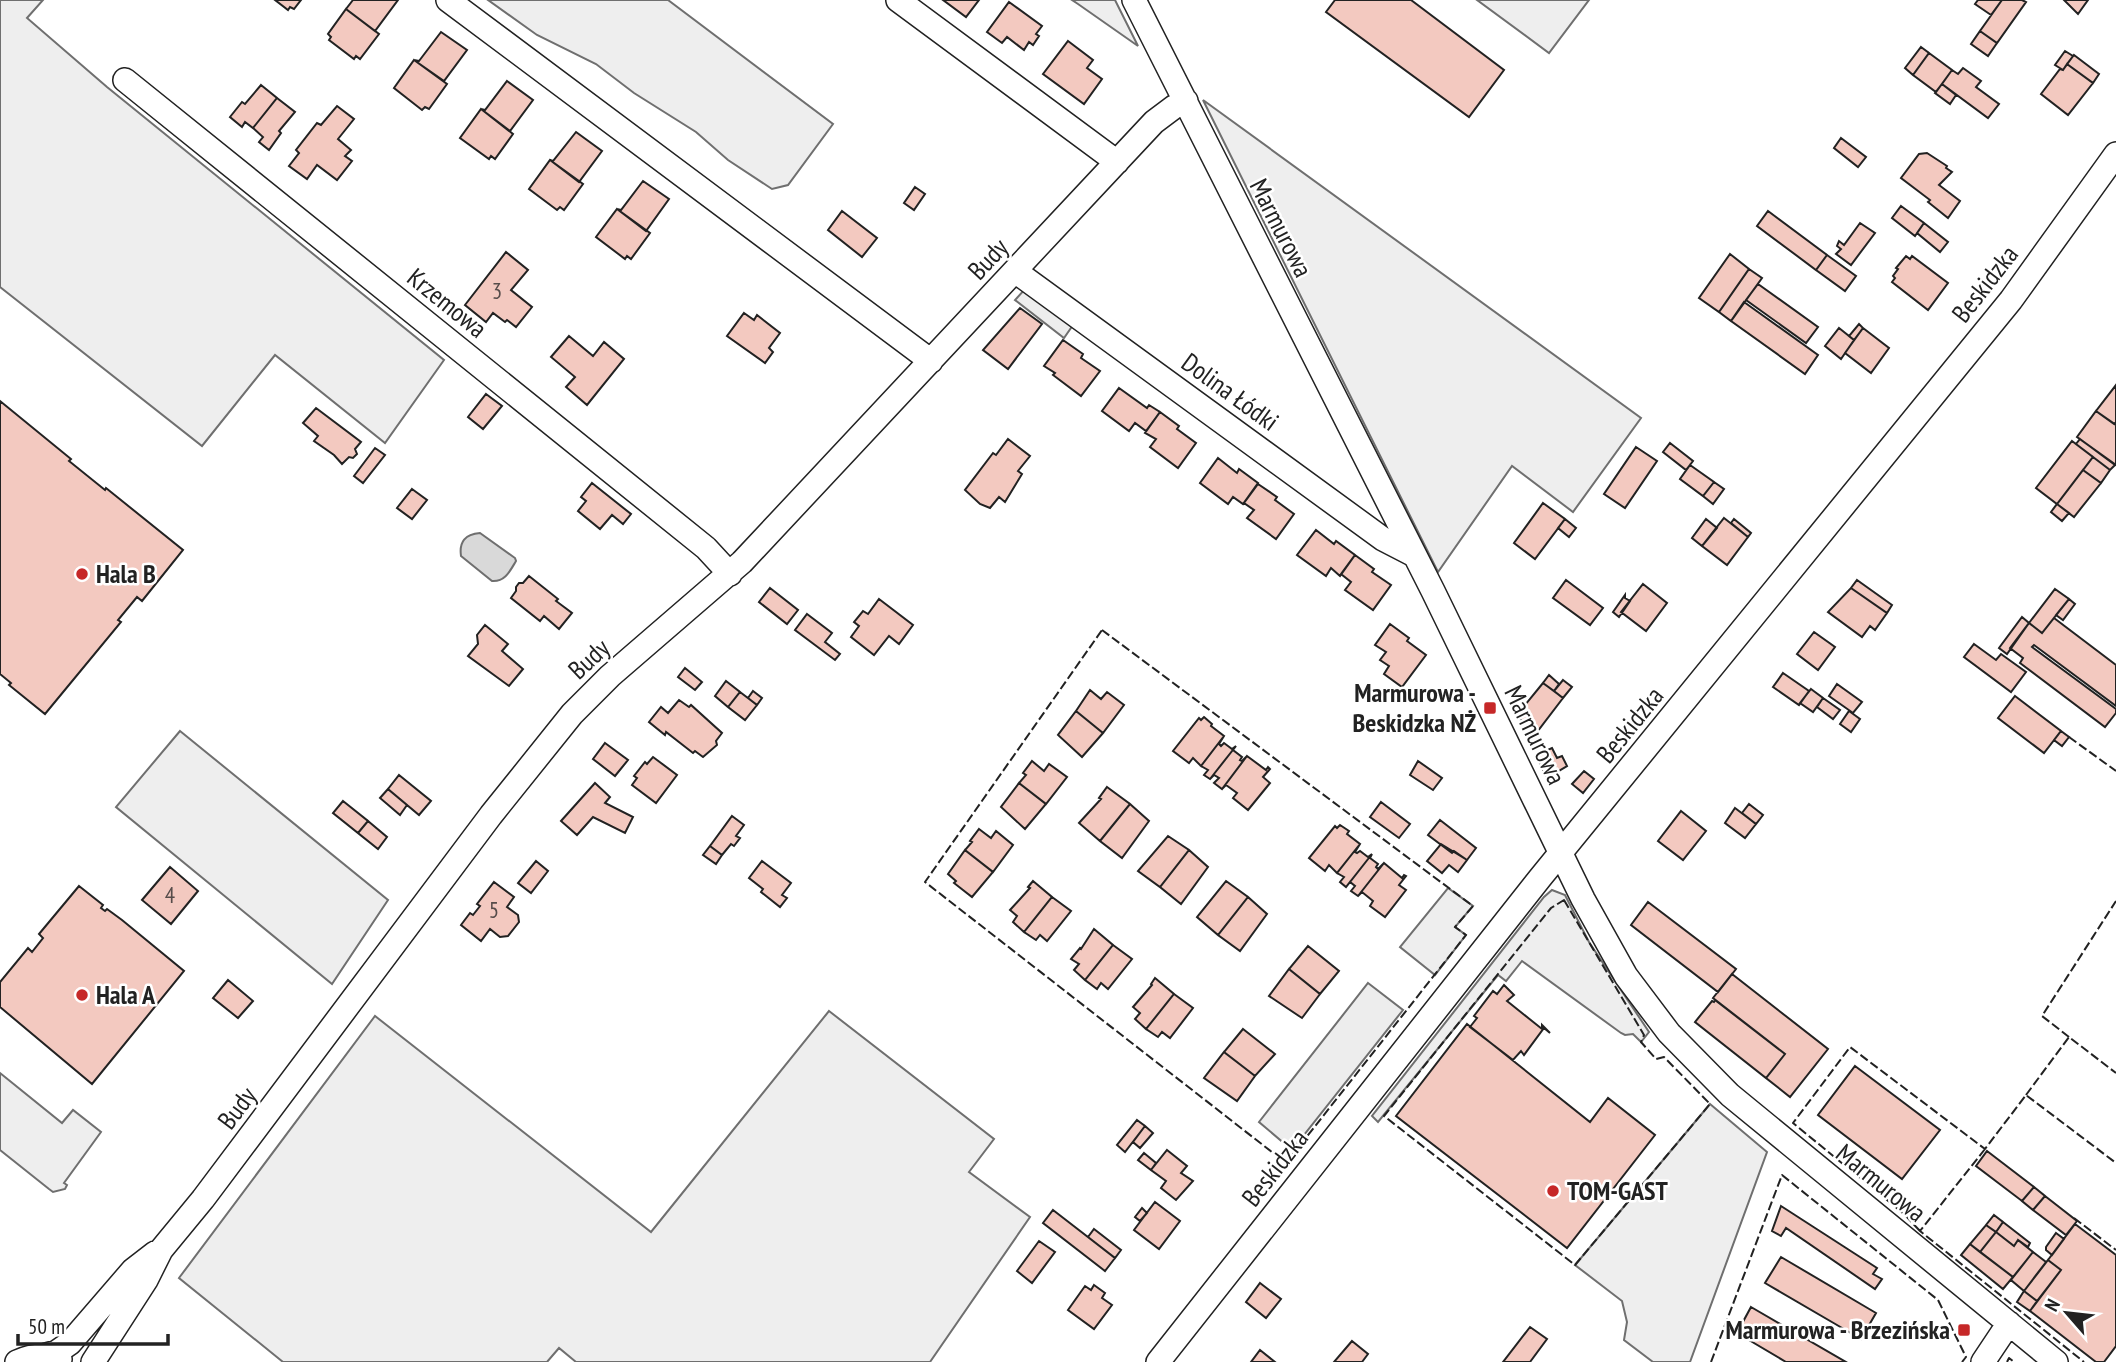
<svg xmlns="http://www.w3.org/2000/svg" width="2116" height="1362" font-family="'PT Sans Narrow',sans-serif">
	<rect width="100%" height="100%" fill="#fff"/>
	<path fill="#eee" stroke="#6f6f6f" stroke-width="2" d="M0,0H43L27,18L107,87L444,360L385,443L275,355L202,446L0,287Z
		M488,0H668L833,124L788,185L772,189L728,160L696,132L634,93L596,64L537,35Z
		M1072,0H1115L1138,46L1078,4Z
		M1477,0H1589L1549,53Z
		M1203,100L1641,418L1573,512L1512,466L1438,572Z
		M180,731L388,900L332,984L116,807Z
		M1448,888L1473,906L1455,927L1466,935L1435,975L1400,947Z
		M1552,890L1565,895L1589,942L1649,1032L1641,1042L1633,1034L1625,1035L1621,1033L1522,961L1506,981L1498,975L1378,1122L1372,1116L1544,897Z
		M829,1011L994,1139L969,1172L1030,1217L930,1362H576L559,1348L547,1362H283L179,1278L375,1016L651,1232Z
		M0,1073L62,1123L73,1110L101,1132L64,1183L67,1185L65,1189L53,1192L49,1189L0,1150Z
		M1710,1104L1767,1152L1690,1362H1653L1624,1340L1627,1322L1622,1301L1575,1265Z"/>
	<path fill="#ededed" stroke="#6f6f6f" stroke-width="2" d="M1025,289L1073,325L1064,338L1015,300Z
		M1368,983L1403,1010L1292,1150L1259,1122Z"/>
	<path fill="#d9d9d9" stroke="#6f6f6f" stroke-width="2" d="M480,533L515,558L516,561C510,571 505,582 492,581L461,556C459,542 465,534 480,533Z"/>
	<path fill="#f3c9c0" stroke="#222" stroke-width="2" d="M275,0H301L294,9L290,7L288,10Z
		M353,0H398L375,31L346,9Z
		M943,0H979L966,17Z
		M1335,0H1411L1504,70L1469,117L1326,12Z
		M1978,0H2002L1991,15L1975,4Z
		M2002,0H2022L2026,2L1997,43L1980,31Z
		M2064,0H2088L2078,14Z
		M1009,2L1042,26L1036,34L1039,36L1033,45L1029,42L1024,50L1007,37L1002,43L987,32Z
		M346,9L379,34L360,59L356,56L354,59L329,40L331,37L328,34Z
		M1980,31L1997,43L1988,56L1971,44Z
		M441,32L467,50L444,81L414,60L419,61Z
		M1068,41L1093,60L1087,68L1102,79L1084,104L1043,74Z
		M1921,47L1929,53L1913,75L1905,68Z
		M2065,51L2073,56L2063,70L2055,65Z
		M1929,53L1952,70L1936,92L1913,75Z
		M2074,55L2099,74L2093,83L2067,64Z
		M414,60L447,84L429,109L425,107L422,110L394,88Z
		M2067,64L2093,83L2068,115L2041,94L2060,69L2063,70Z
		M1963,68L1981,81L1976,87L1999,104L1988,118L1942,84L1952,70L1958,74Z
		M507,81L533,100L510,131L481,109L485,110Z
		M1942,84L1956,95L1950,104L1935,93Z
		M261,85L277,98L253,128L245,122L242,127L230,117L242,102L245,104Z
		M277,98L295,112L279,131L281,133L269,150L259,142L263,137L253,128Z
		M337,106L354,119L338,139L351,150L345,156L352,161L337,180L317,165L307,179L289,166L299,153L296,150L317,123L321,125Z
		M481,109L513,134L495,159L491,156L489,159L460,138Z
		M576,132L602,151L579,182L550,160L553,161Z
		M1841,138L1866,157L1858,167L1834,148Z
		M1927,153L1947,166L1946,168L1952,172L1939,185L1960,201L1948,218L1928,202L1930,200L1901,178L1919,154Z
		M550,160L583,184L564,210L560,207L557,210L529,189Z
		M643,181L669,199L646,231L617,209L621,210Z
		M915,187L925,194L914,210L904,203Z
		M1901,206L1924,223L1915,236L1892,218Z
		M617,209L650,233L631,259L627,256L625,259L596,237Z
		M842,211L877,238L862,257L828,230Z
		M1768,211L1827,255L1816,270L1757,226Z
		M1860,223L1875,233L1851,265L1836,254L1841,249L1837,246L1839,241L1844,245Z
		M1924,223L1948,242L1940,252L1917,233Z
		M506,252L528,270L511,290L532,307L516,327L507,320L505,322L493,313L486,322L465,305Z
		M1730,254L1749,269L1719,312L1699,298Z
		M1827,255L1856,276L1845,291L1816,270Z
		M1906,256L1910,259L1912,256L1948,283L1928,310L1892,282L1895,278L1893,276L1898,269L1896,268Z
		M1749,269L1762,278L1731,321L1719,312Z
		M1758,284L1818,327L1806,343L1746,300Z
		M1744,302L1818,355L1805,374L1731,321Z
		M1020,308L1042,324L1008,369L983,350Z
		M744,313L754,320L757,315L780,333L769,348L773,352L765,363L727,336Z
		M1859,324L1863,328L1854,340L1849,336Z
		M1839,328L1854,340L1841,359L1825,346Z
		M1863,328L1889,348L1871,373L1845,353Z
		M569,336L593,356L604,342L624,359L587,405L566,387L575,377L551,357Z
		M1063,340L1083,354L1081,358L1100,371L1081,396L1053,375L1055,373L1044,366Z
		M2116,385V422L2114,424L2096,411Z
		M1119,388L1147,408L1149,405L1160,412L1146,431L1135,423L1129,431L1102,411Z
		M486,394L502,406L483,429L468,417Z
		M0,401L71,459L69,461L105,490L106,488L183,550L142,601L137,597L118,620L121,622L45,714L9,685L11,683L0,674Z
		M316,408L361,442L355,449L357,454L353,458L349,457L342,464L334,455L314,441L318,436L303,423Z
		M2096,411L2116,425V465L2077,437Z
		M1160,412L1179,426L1177,429L1196,443L1178,468L1150,447L1156,439L1145,433Z
		M1008,439L1030,456L1018,471L1022,474L1005,502L999,497L990,508L980,504L965,490L993,453L996,455Z
		M2080,439L2115,465L2110,470L2076,444Z
		M2072,441L2093,457L2057,504L2036,488Z
		M1670,443L1693,461L1686,470L1663,452Z
		M1636,447L1657,461L1625,508L1604,494Z
		M375,448L385,455L363,483L354,476Z
		M2093,457L2110,470L2101,483L2083,470Z
		M1218,458L1237,473L1239,469L1258,483L1243,504L1233,497L1228,504L1200,483Z
		M1690,465L1714,482L1703,496L1680,479Z
		M2083,470L2101,483L2074,517L2057,504Z
		M1714,482L1724,489L1713,504L1703,496Z
		M592,483L631,514L623,524L612,515L600,529L578,511L586,501L581,497Z
		M1258,484L1277,497L1275,500L1294,514L1276,539L1247,518L1254,510L1244,503Z
		M412,489L427,500L412,519L397,508Z
		M1543,503L1565,519L1535,559L1514,543Z
		M2057,504L2069,513L2062,521L2051,512Z
		M1724,518L1748,537L1727,565L1702,546Z
		M1565,519L1576,528L1569,537L1558,528Z
		M1706,519L1717,528L1702,546L1692,538Z
		M1734,519L1751,533L1748,537L1731,523Z
		M1316,530L1334,544L1336,541L1355,555L1340,576L1331,568L1326,576L1297,555Z
		M1355,555L1374,569L1372,572L1391,585L1373,610L1345,590L1351,582L1341,574Z
		M529,576L558,599L556,601L572,613L559,629L544,616L540,621L511,598L516,591V587L519,583H523Z
		M1566,580L1603,608L1590,625L1553,598Z
		M1857,580L1892,605L1887,613L1851,588Z
		M1643,584L1667,603L1646,631L1621,612Z
		M770,588L798,610L787,624L759,602Z
		M1851,588L1887,613L1875,630L1870,626L1862,637L1828,612Z
		M2055,589L2069,599L2042,633L2029,623Z
		M1625,595V598L1630,601L1619,617L1613,612Z
		M879,599L913,625L899,644L889,636L874,655L851,637L859,626L854,622L863,611L868,614Z
		M2069,599L2075,604L2063,620L2056,615Z
		M807,614L832,633L825,642L840,654L835,660L795,630Z
		M2022,617L2029,623L2007,654L1999,648Z
		M2054,618L2116,665V706L2034,645L2032,647L2116,709V713L2105,727L2020,663L2023,658L2010,648L2029,623L2042,633Z
		M1390,624L1409,638L1407,641L1426,655L1402,687L1384,674L1389,666L1380,660L1386,652L1375,645Z
		M485,625L508,644L502,651L523,669L509,686L468,656L478,644L477,635Z
		M1814,632L1835,647L1818,670L1797,654Z
		M1974,644L1996,660L2001,654L2026,672L2011,692L1964,657Z
		M685,668L702,682L695,690L678,677Z
		M1783,673L1809,691L1799,705L1773,687Z
		M1549,675L1559,684L1554,691L1543,683Z
		M1563,680L1572,687L1563,698L1554,691Z
		M726,681L740,692L728,707L715,696Z
		M1543,683L1563,698L1537,732L1516,716Z
		M1837,684L1862,702L1853,713L1829,696Z
		M1811,689L1823,698L1813,712L1800,703Z
		M1090,690L1101,699L1107,692L1124,705L1103,733L1076,711Z
		M753,691L762,698L757,705L748,698Z
		M740,692L757,705L745,720L728,707Z
		M2015,696L2061,731L2044,753L1998,718Z
		M1823,698L1840,710L1833,719L1817,707Z
		M679,700L689,707L691,705L722,733L716,741L717,745L703,757L695,751L693,753L666,732L665,735L649,722L661,707L668,713Z
		M1076,711L1103,733L1082,757L1058,735Z
		M1849,711L1860,719L1851,732L1840,724Z
		M1204,717L1212,724L1211,726L1224,736L1201,766L1193,758L1189,763L1173,751L1199,718L1201,720Z
		M2061,731L2069,737L2062,746L2054,740Z
		M1224,736L1219,744L1221,746L1224,743L1232,749L1236,746L1210,779L1204,775L1208,770L1201,766Z
		M605,743L628,760L615,776L593,759Z
		M1236,746L1233,750L1242,757L1240,760L1242,761L1247,756L1222,789L1214,783L1219,778L1214,775L1210,779Z
		M1552,748L1557,758L1562,756L1567,766L1547,778L1536,755Z
		M1247,756L1266,770L1268,767L1270,769L1263,777L1270,783L1248,810L1233,798L1237,793L1226,785L1222,789Z
		M653,757L677,775L656,803L632,785L637,778L634,776L645,762L647,764Z
		M1032,761L1044,771L1049,764L1067,777L1046,804L1019,783L1026,775L1023,773Z
		M1418,761L1442,778L1433,790L1410,775Z
		M1584,771L1594,779L1583,793L1572,784Z
		M399,775L431,801L419,815L388,789Z
		M595,783L610,797L605,803L633,817L625,833L593,817L577,835L561,821Z
		M1019,783L1046,804L1025,829L1001,807Z
		M1107,787L1130,804L1100,841L1079,823L1101,799L1099,798Z
		M388,789L407,805L400,815L380,798Z
		M343,801L368,821L358,833L333,813Z
		M1381,802L1410,824L1399,838L1370,817Z
		M1130,804L1149,821L1122,858L1100,841Z
		M1749,804L1763,815L1756,824L1742,813Z
		M1735,808L1756,824L1745,838L1725,823Z
		M1681,811L1706,831L1683,860L1658,841Z
		M732,816L744,825L736,836L740,838L734,846L731,844L722,855L710,846Z
		M1440,820L1476,848L1467,860L1454,851L1452,853L1428,835Z
		M368,821L387,837L378,849L358,833Z
		M1340,825L1349,831L1347,834L1360,844L1337,873L1329,865L1325,871L1309,858L1335,826L1337,828Z
		M979,829L991,838L996,831L1013,845L993,872L965,850L972,842L970,841Z
		M1168,836L1189,850L1160,887L1138,871Z
		M1360,844L1355,852L1357,853L1360,851L1368,857L1372,854L1346,887L1340,882L1344,877L1337,873Z
		M1441,844L1467,860L1458,872L1449,865L1442,873L1427,861Z
		M710,846L722,855L716,864L703,855Z
		M965,850L993,872L972,897L954,883L956,881L948,874Z
		M1189,850L1208,867L1181,904L1160,887Z
		M1372,854L1370,858L1378,864L1376,867L1378,869L1384,863L1358,896L1351,891L1355,886L1350,882L1346,887Z
		M536,861L548,871L531,893L518,883Z
		M762,861L791,883L782,895L787,898L780,907L761,892L763,889L749,878Z
		M1384,863L1402,878L1404,875L1406,876L1399,885L1406,890L1385,917L1370,906L1373,901L1362,892L1358,896Z
		M170,867L198,891L171,924L142,900Z
		M1033,881L1052,897L1024,932L1013,922L1017,916L1010,910L1030,888L1028,887Z
		M1226,881L1248,897L1218,935L1197,917Z
		M494,882L514,897L507,907L518,915L519,922L508,936L500,937L490,929L481,941L461,925L470,913L473,915L480,906L477,904Z
		M79,886L103,905L101,908L105,911L107,909L122,920L184,971L92,1084L0,1007V982L28,948L32,952L43,938L39,934Z
		M1052,897L1071,911L1047,941L1040,935L1036,940L1024,932Z
		M1248,897L1267,914L1240,951L1218,935Z
		M1648,902L1736,969L1718,992L1631,925Z
		M1094,929L1113,945L1085,980L1074,970L1079,964L1071,959L1080,948L1081,949Z
		M1113,945L1132,959L1108,989L1101,983L1097,989L1085,980Z
		M1308,946L1339,971L1320,994L1289,969Z
		M1289,969L1320,994L1302,1018L1269,996Z
		M1732,974L1828,1049L1790,1097L1766,1078L1785,1054L1713,998Z
		M1155,978L1174,994L1146,1029L1135,1019L1140,1013L1133,1007L1152,985L1151,984Z
		M228,980L253,1001L238,1018L213,998Z
		M1504,985L1514,995L1507,1001L1542,1029V1025L1550,1033L1544,1028L1524,1055L1521,1051L1513,1060L1470,1027L1477,1018L1474,1016L1493,991L1497,994Z
		M1174,994L1193,1008L1170,1038L1162,1032L1158,1037L1146,1029Z
		M1715,1000L1785,1054L1766,1078L1695,1022L1712,1001L1714,1002Z
		M1467,1024L1590,1122L1608,1098L1655,1135L1567,1248L1396,1116Z
		M1243,1029L1275,1054L1255,1076L1224,1052Z
		M1224,1052L1255,1076L1237,1101L1204,1078Z
		M1855,1066L1940,1130L1902,1179L1818,1115Z
		M1137,1120L1145,1126L1125,1152L1117,1145Z
		M1145,1126L1153,1133L1140,1148L1133,1142Z
		M1167,1150L1187,1166L1181,1173L1193,1181L1176,1200L1161,1188L1166,1181L1151,1170Z
		M1987,1151L2034,1187L2022,1201L1976,1166Z
		M1144,1153L1156,1163L1151,1170L1138,1160Z
		M2034,1187L2045,1196L2033,1210L2022,1201Z
		M2045,1196L2077,1221L2066,1235L2033,1210Z
		M1155,1202L1180,1221L1159,1249L1134,1230Z
		M1781,1206L1877,1268L1873,1274L1882,1279L1875,1289L1786,1228L1781,1236L1772,1231Z
		M1142,1208L1147,1213L1140,1221L1135,1217Z
		M1053,1210L1115,1258L1105,1271L1043,1223Z
		M1994,1215L2003,1222L1996,1232L1986,1225Z
		M2003,1222L2030,1243L2028,1247L2018,1240L2014,1246L1996,1232Z
		M2075,1224L2116,1255V1346L2104,1362H2096L2030,1311L2061,1270L2048,1260Z
		M1986,1225L1996,1232L1980,1252L1970,1244Z
		M1094,1229L1121,1250L1115,1258L1088,1237Z
		M1996,1232L2014,1246L2018,1240L2033,1252L2013,1277L1980,1252Z
		M2056,1233L2064,1239L2052,1255L2046,1250V1247Z
		M1039,1241L1055,1252L1032,1283L1017,1271Z
		M1970,1244L2013,1277L2003,1289L1961,1255Z
		M2033,1252L2046,1262L2024,1291L2011,1280Z
		M1781,1257L1876,1313L1861,1339L1765,1283Z
		M2048,1260L2061,1270L2037,1301L2024,1291Z
		M1260,1283L1281,1299L1266,1318L1246,1302Z
		M1094,1285L1105,1293L1102,1298L1112,1305L1094,1329L1068,1310L1085,1286L1091,1290Z
		M2024,1291L2037,1301L2030,1311L2017,1302Z
		M1751,1307L1846,1362H1786L1737,1333Z
		M1530,1327L1547,1339L1530,1362H1503Z
		M1352,1341L1368,1354L1362,1362H1334Z
		M1260,1350L1275,1362H1251Z"/>
	<g fill="none" stroke-linecap="round" stroke-linejoin="round">
		<g stroke="#222" stroke-width="26">
			<path id="minor" d="M448,0L931,361
				M898,0L1117,162
				M1134,0L1433,591L1583,899L1626,976L1669,1033L1730,1095L2056,1362
				M125,80L706,548L730,574
				M1015,271L1383,539L1414,555
				M46,1355L57,1352L70,1343L133,1270L155,1253
				M17,1362C32,1355 45,1354 60,1359
				M93,1362L146,1280L161,1250L203,1199L491,815L572,714L610,676L742,562L1154,122L1174,107L1186,101
				M1158,1362L1540,878L2011,300L2116,154
				M1983,1362L2009,1323"/>
		</g>
		<use href="#minor" stroke="#fff" stroke-width="23"/>
		<path stroke="#222" stroke-width="2" stroke-dasharray="9 3.5" stroke-linecap="butt" d="M1102,630L1473,906L1455,927L1466,935L1286,1163L925,882Z
			M2069,737L2116,771
			M1564,900L1644,1035L1641,1042L1656,1059L1664,1057L1710,1104L1575,1265L1384,1116L1551,908Z
			M2069,1037L2042,1016L2116,901
			M2026,1095L2069,1037L2116,1073
			M1985,1149L1920,1231L2084,1362
			M2074,1218L2116,1250
			M1920,1231L1904,1214L1793,1123L1850,1047L1985,1149L2026,1095L2116,1163
			M1711,1362L1782,1175L1938,1300L1966,1357L1962,1362
			M2007,1362L2009,1358L2014,1362"/>
	</g>
	<g fill="#c62828" stroke="#fff" stroke-width="2.5">
		<circle cx="82" cy="574" r="7"/>
		<rect x="1483" y="701" width="14" height="14" rx="3.5"/>
		<circle cx="82" cy="995" r="7"/>
		<circle cx="1553" cy="1191" r="7"/>
		<rect x="1957" y="1323" width="14" height="14" rx="3.5"/>
	</g>
	<g text-anchor="middle" stroke-width="5" stroke-linejoin="round" paint-order="stroke">
		<g font-size="23" fill="#564c4a">
			<text x="497" y="299">3</text>
			<text x="170" y="903">4</text>
			<text x="494" y="918">5</text>
		</g>
		<g font-size="26" fill="#222" stroke="#fff">
			<text transform="translate(1281 228) rotate(63)" y="9">Marmurowa</text>
			<text transform="translate(988 259) rotate(-47)" y="9">Budy</text>
			<text transform="translate(1985 284) rotate(-52)" y="9">Beskidzka</text>
			<text transform="translate(447 303) rotate(39)" y="9">Krzemowa</text>
			<text transform="translate(1230 392) rotate(36)" y="9">Dolina Łódki</text>
			<text transform="translate(589 659) rotate(-43)" y="9">Budy</text>
			<text transform="translate(1630 725) rotate(-51)" y="9">Beskidzka</text>
			<text transform="translate(1535 735) rotate(64)" y="9">Marmurowa</text>
			<text transform="translate(237 1108) rotate(-53)" y="9">Budy</text>
			<text transform="translate(1275 1168) rotate(-52)" y="9">Beskidzka</text>
			<text transform="translate(1881 1183) rotate(39)" y="9">Marmurowa</text>
		</g>
		<g font-size="26" font-weight="bold" fill="#222" stroke="#fff" text-anchor="start">
			<text x="96" y="583">Hala B</text>
			<text x="1476" y="702" text-anchor="end">Marmurowa -<tspan x="1476" dy="30">Beskidzka NŻ</tspan></text>
			<text x="96" y="1004">Hala A</text>
			<text x="1567" y="1200">TOM-GAST</text>
			<text x="1950" y="1339" text-anchor="end">Marmurowa - Brzezińska</text>
		</g>
	</g>
	<g transform="translate(2067 1313) rotate(298)" stroke="#ffffff" stroke-width="5" paint-order="stroke">
	<path d="M0-5L12 26L0 18L-12 26Z" fill="#222222"/>
	<text y="-10" font-size="19" font-weight="bold" text-anchor="middle" fill="#222222">N</text>
	</g>
	<path d="M18 1334v10h150v-10" fill="none" stroke="#222222" stroke-width="3.5"/>
	<text x="28" y="1334" font-size="21" fill="#222222" stroke="#ffffff" stroke-width="5" paint-order="stroke">50 m</text>
</svg>
